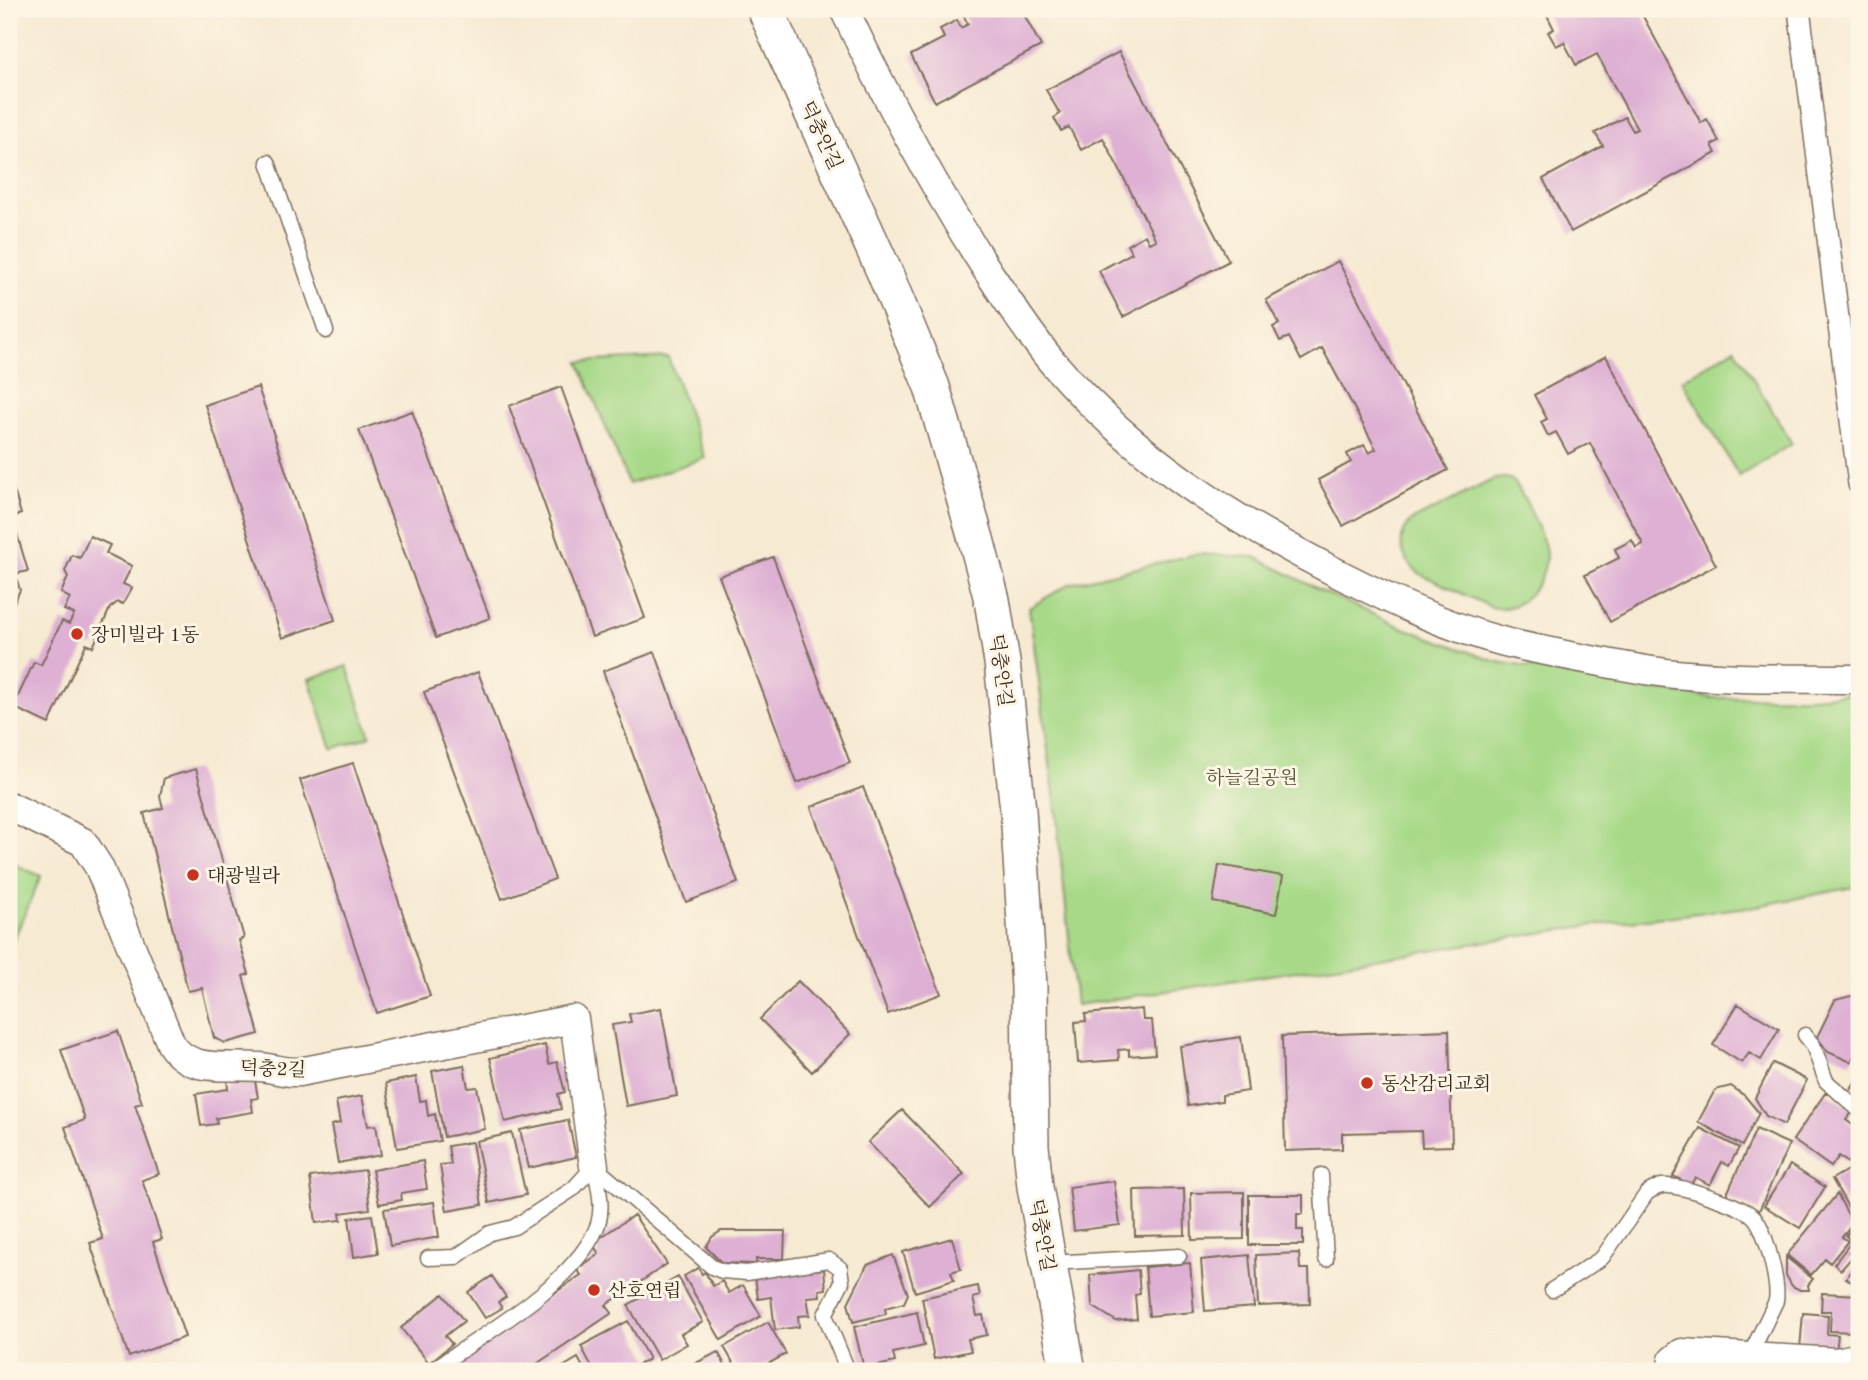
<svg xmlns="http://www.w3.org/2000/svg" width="1868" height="1380" font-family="'Old Standard TT','Noto Serif KR',serif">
	<rect width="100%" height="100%" fill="#fcf5e5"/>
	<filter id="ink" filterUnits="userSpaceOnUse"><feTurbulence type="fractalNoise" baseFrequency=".0143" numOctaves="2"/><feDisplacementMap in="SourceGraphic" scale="14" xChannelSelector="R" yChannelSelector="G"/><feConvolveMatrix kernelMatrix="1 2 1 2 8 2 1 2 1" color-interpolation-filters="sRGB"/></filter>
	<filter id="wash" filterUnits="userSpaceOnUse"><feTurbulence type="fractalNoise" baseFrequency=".00686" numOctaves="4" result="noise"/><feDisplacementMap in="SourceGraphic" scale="28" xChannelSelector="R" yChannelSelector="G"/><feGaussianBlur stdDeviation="1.57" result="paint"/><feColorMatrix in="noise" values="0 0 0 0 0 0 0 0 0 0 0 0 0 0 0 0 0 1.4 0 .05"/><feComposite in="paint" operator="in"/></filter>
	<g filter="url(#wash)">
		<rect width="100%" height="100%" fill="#f7ead3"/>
		<path fill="#a7d988" stroke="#718253" stroke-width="2" d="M1735,348L1792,444L1739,476L1682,380Z
			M668,357L705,458L629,484L579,362Z
			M1505,478C1510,479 1511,478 1514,482C1523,493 1545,539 1546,553C1546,583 1522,614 1491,607L1420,574C1402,560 1394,540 1411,521L1494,479Z
			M1196,554L1255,557L1324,592L1401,627L1494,661L1627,686L1713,698L1812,697L1859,693V886L1757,906L1580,927L1076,1005L1055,801L1029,608L1069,584Z
			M347,666L370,736L332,749L309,679Z
			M9,862L41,876L9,950Z"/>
		<g id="blocks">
			<path fill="#deb0d4" d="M960,9H1021L1041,46L935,102L911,55L944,38L940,29L957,20L961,28L968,24Z
				M1179,9H1201L1184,18Z
				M1544,9H1639L1701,123L1707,119L1719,141L1712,145L1716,153L1571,232L1543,179L1603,146L1595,133L1625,117L1633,131L1637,129L1597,54L1576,65L1564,42L1556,46L1548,32L1554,29Z
				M1119,52L1229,261L1123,317L1099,271L1132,253L1127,245L1145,235L1149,243L1156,240L1103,138L1081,150L1069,127L1061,131L1054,118L1060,114L1046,90Z
				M1338,261L1448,470L1343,526L1318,480L1351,462L1347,454L1364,445L1369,453L1376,449L1322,348L1301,360L1289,337L1280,341L1273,327L1279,324L1266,300Z
				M1606,356L1716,565L1610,622L1585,575L1619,558L1615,549L1632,540L1636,548L1643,544L1590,443L1568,454L1556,432L1548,436L1541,422L1547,419L1534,395Z
				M258,387L335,620L282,638L205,405Z
				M561,387L645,618L592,637L509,406Z
				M412,411L490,618L436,638L359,430Z
				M9,473L21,514L12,517L28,571L15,574L20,590L9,614Z
				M90,536L110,545L106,553L132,566L123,584L132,588L123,604L118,602L110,608L93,647L86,644L49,724L13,707L34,662L41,665L62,621L69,624L74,614L64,610L70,598L61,593L68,577L65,571L72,555L80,558Z
				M773,557L850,763L797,783L719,576Z
				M655,652L738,883L686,902L603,671Z
				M478,672L555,879L502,899L424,692Z
				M353,763L430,996L377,1013L300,780Z
				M196,769L244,938L239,940L249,974L243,976L259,1034L225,1043L214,1038L202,988L188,991L144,813L163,808L160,796L164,778Z
				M863,787L941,994L888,1014L811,807Z
				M1219,865L1283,876L1276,914L1213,902Z
				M798,981L850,1034L812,1072L760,1019Z
				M1859,994V1045L1851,1062L1828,1052L1817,1037L1835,1000Z
				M1738,1004L1779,1029L1761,1060L1749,1053L1742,1063L1713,1045Z
				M661,1008L677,1096L626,1106L612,1025L631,1022L629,1014Z
				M1142,1009L1143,1020H1152L1155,1054L1129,1056V1049L1118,1050L1119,1060L1078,1063L1075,1022L1086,1021L1085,1014Z
				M1449,1030L1452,1146L1422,1147L1421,1131L1342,1133V1149L1285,1151L1282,1036Z
				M118,1031L142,1103L135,1105L159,1174L142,1180L162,1239L153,1242L185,1337L129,1357L90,1243L103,1239L65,1127L85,1120L61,1050Z
				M1241,1037L1248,1091L1222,1095V1101L1188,1106L1180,1046Z
				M545,1045L549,1064L557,1062L565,1092L558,1094L561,1109L505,1122L490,1058Z
				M1773,1063L1807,1080L1784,1125L1766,1116L1755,1098Z
				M464,1065L468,1088L477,1087L485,1129L444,1137L432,1071Z
				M1859,1074V1102L1848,1096Z
				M254,1075L258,1098L251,1099L253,1112L216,1118L217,1124L201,1126L196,1094L228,1089L227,1080Z
				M416,1077L420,1101L426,1100L428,1116L435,1114L440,1141L397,1148L386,1083Z
				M1731,1086L1745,1096L1759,1113L1742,1146L1698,1122L1715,1090Z
				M1826,1092L1853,1111L1846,1120L1859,1130V1146L1848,1163L1839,1156L1831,1167L1793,1140Z
				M362,1096L368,1126L376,1125L381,1155L338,1163L331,1125L340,1123L336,1101Z
				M902,1110L964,1174L930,1207L868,1142Z
				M568,1120L576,1157L529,1168L520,1130Z
				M1700,1128L1739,1148L1729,1166L1722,1162L1710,1185L1695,1177L1691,1185L1673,1176Z
				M1756,1129L1789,1144L1759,1211L1726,1196Z
				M512,1133L526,1195L489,1203L476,1141Z
				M472,1142L482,1205L447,1211L440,1165L451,1164L448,1146Z
				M423,1161L427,1189L401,1193L402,1200L379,1204L372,1170Z
				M1790,1165L1825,1187L1800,1228L1764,1206Z
				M1856,1165L1859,1170V1226L1832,1179Z
				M365,1170L370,1209L340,1213L341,1220L316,1223L310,1177Z
				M1114,1181L1120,1225L1074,1231L1069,1187Z
				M1184,1189L1185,1235L1135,1236L1134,1190Z
				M1244,1192V1239L1192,1240L1191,1193Z
				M1837,1194L1853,1224L1842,1237L1848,1241L1830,1263L1825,1259L1811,1275L1787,1255Z
				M1249,1195H1303V1214H1297V1230H1303V1245H1249Z
				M434,1202L439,1237L390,1246L384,1209Z
				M372,1215L378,1253L354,1257L349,1218Z
				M634,1215L667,1264L606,1305L612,1313L526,1371H439L581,1275L577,1269L599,1254L592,1243Z
				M1855,1225L1859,1229V1241L1849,1253L1853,1256L1841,1270L1834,1264L1852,1241L1846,1236Z
				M721,1231H785L784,1259H756V1264L722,1263L706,1247L712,1237Z
				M952,1238L961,1269L951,1272L954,1280L915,1292L903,1252Z
				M1299,1253L1300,1269H1309L1310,1304L1258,1306L1256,1255Z
				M893,1255L908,1294L904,1303L885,1308L886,1314L853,1322L848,1303L867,1265Z
				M1249,1255L1254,1307L1205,1311L1201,1260Z
				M1786,1257L1813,1279L1808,1285L1809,1290H1800L1792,1286L1786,1275Z
				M1859,1258V1287L1846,1278Z
				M1190,1263L1194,1312L1149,1316L1145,1267Z
				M698,1268L702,1274L705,1272L713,1286L722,1281L729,1293L743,1285L761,1316L721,1340L684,1276Z
				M824,1269L826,1289L819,1290L820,1296L807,1297L810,1315L798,1316L799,1327L775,1330L771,1297L758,1299L755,1277Z
				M1138,1270L1140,1294L1135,1295L1137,1319L1116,1321L1092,1306L1090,1275Z
				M492,1276L506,1297L498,1302L502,1308L485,1318L468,1292Z
				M678,1277L703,1322L681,1334L687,1344L659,1360L628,1305Z
				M978,1286L980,1296L973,1298L977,1316L983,1315L987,1335L968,1339L971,1351L934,1359L922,1298Z
				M1822,1293L1859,1295V1312L1857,1311L1855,1332L1830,1331L1831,1311H1821Z
				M443,1294L464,1321L445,1336L452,1344L429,1363L401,1328Z
				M917,1312L924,1346L893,1353L895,1362L864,1369L854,1327Z
				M1803,1313L1828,1315L1827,1334L1838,1335L1836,1352L1800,1349Z
				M628,1321L649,1359L626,1371H594L581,1346Z
				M768,1322L786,1354L762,1367L765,1371H738L724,1347Z
				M718,1352L728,1371H680Z
				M578,1358L585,1371H564L563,1367Z"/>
		</g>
	</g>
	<g filter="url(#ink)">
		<use href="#blocks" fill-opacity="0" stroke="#7d6d5d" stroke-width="2"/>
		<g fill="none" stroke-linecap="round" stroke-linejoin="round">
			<g stroke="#7d6d5d" stroke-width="17">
				<path id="service" d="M268,162L326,331
					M1805,1035L1813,1045L1826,1081L1859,1110
					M594,1166L712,1267L722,1271L747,1273L829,1260L840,1268L842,1282L825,1315L848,1371
					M1321,1175L1326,1259
					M428,1258L456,1257L490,1233L514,1227L573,1189L594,1166
					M1049,1263L1179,1256
					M1552,1290L1602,1258L1647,1193C1652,1190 1656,1187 1662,1186C1678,1184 1743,1206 1754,1217C1766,1230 1779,1284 1776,1301L1749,1357
					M430,1371C480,1337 578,1282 598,1224C604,1205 598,1185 594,1166"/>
			</g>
			<g stroke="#7d6d5d" stroke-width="24">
				<path id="pedestrian" d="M1799,9L1859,484"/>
			</g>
			<g stroke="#7d6d5d" stroke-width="31">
				<path id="minor" d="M844,9C887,100 934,188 989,273C1010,304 1030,336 1054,364C1135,458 1234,521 1343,576C1394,602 1446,626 1501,641C1522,647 1544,650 1565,655C1602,662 1638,670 1675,674C1736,680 1798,678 1859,679
					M9,806L83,842L99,867L171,1044C190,1075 230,1064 260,1067C273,1068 285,1073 299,1072L574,1019L594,1166
					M1671,1371L1673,1360L1682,1353L1837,1362L1859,1357"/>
			</g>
			<g stroke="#7d6d5d" stroke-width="38">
				<path id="tertiary" d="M765,9L884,271L932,387L976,539L992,600L1002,662L1018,810L1029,987L1031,1146L1035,1187L1068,1371"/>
			</g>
			<use href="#service" stroke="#fff" stroke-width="14"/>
			<use href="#pedestrian" stroke="#fff" stroke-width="21"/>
			<use href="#minor" stroke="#fff" stroke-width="28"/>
			<use href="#tertiary" stroke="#fff" stroke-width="35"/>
		</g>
	</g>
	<g fill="#c8321e" stroke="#fcf5e5" stroke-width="2.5">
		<circle cx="77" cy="634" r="7"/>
		<circle cx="193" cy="875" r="7"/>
		<circle cx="1367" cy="1083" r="7"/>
		<circle cx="594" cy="1290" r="7"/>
	</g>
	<g text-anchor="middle" stroke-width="6" stroke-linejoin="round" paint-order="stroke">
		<g font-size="19" fill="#3b2a1e" stroke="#fcf5e5">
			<text transform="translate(822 135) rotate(65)" y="7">덕충안길</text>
			<text transform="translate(1002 670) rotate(82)" y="7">덕충안길</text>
			<text transform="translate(273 1068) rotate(2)" y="7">덕충2길</text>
			<text transform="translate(1043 1235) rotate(80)" y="7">덕충안길</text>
		</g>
		<g font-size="19" fill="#3b2a1e" stroke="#fcf5e5" text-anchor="start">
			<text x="91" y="641">장미빌라 1동</text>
			<text x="207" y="882">대광빌라</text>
			<text x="1381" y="1090">동산감리교회</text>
			<text x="608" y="1297">산호연립</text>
		</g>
		<g font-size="19" fill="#565638" stroke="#fcf5e5">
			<text x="1252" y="784">하늘길공원</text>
		</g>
	</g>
	<rect width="1868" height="1380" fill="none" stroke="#fcf5e5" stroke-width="35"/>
</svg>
